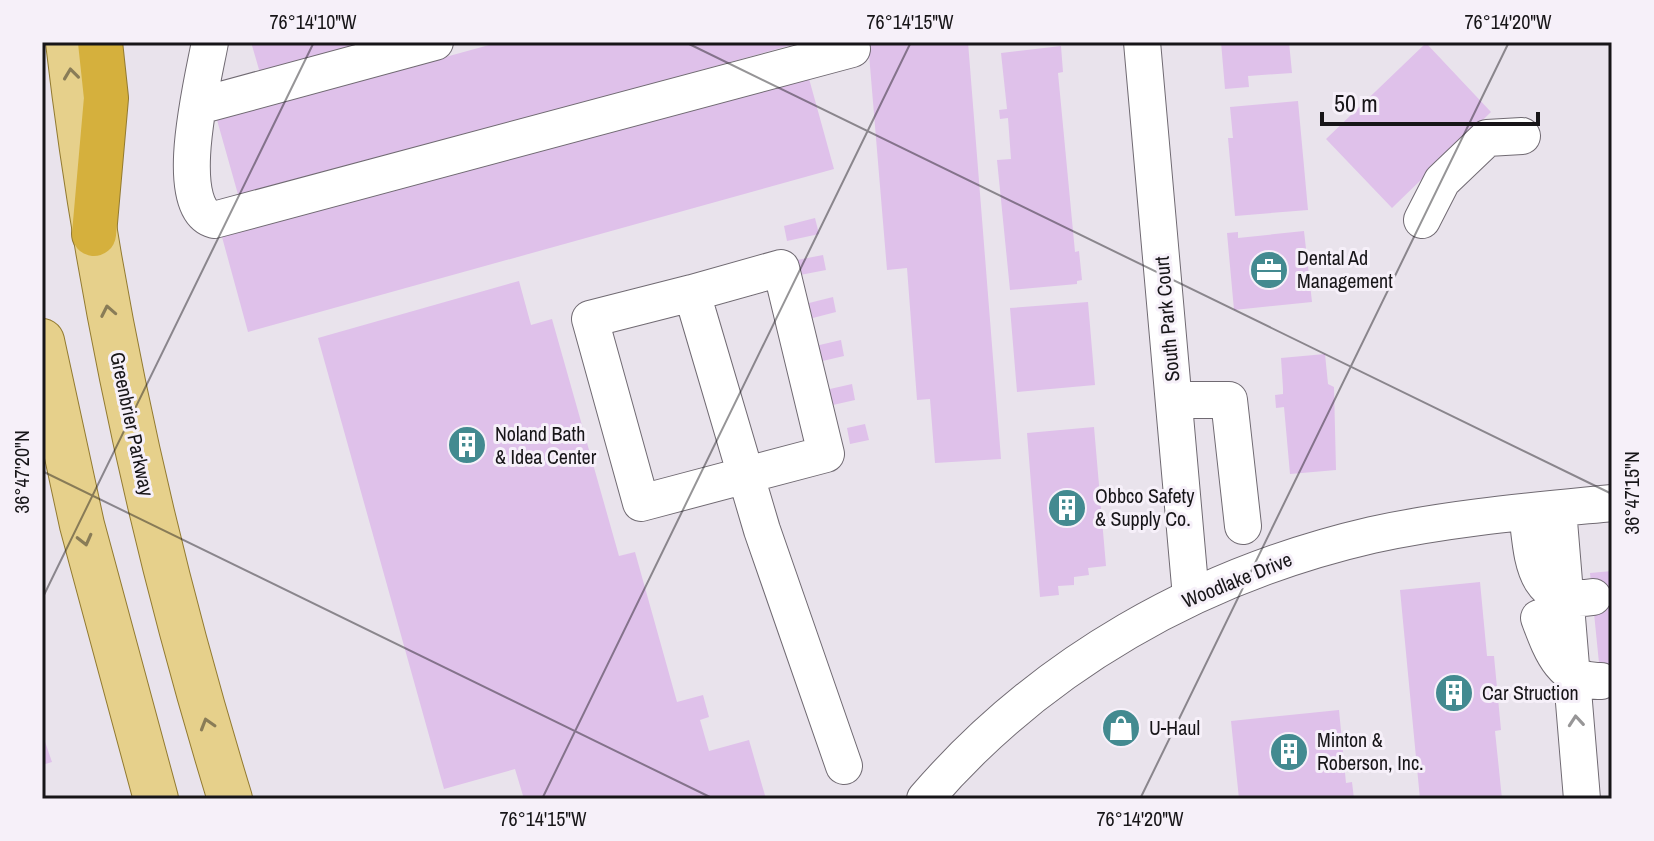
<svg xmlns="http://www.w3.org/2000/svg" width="1654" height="841" font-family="'Archivo Narrow',sans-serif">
	<rect width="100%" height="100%" fill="#e9e3ec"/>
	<path fill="#dfc1ea" d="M251,42H366L260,73Z
		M500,42L799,43L239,198L217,120Z
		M868,42H968L1001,459L935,463L930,399L917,400L907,268L887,270Z
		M1221,42H1289L1292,73L1248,76L1249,87L1225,89Z
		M1426,43L1491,112L1392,208L1326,139Z
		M1061,46L1063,72L1058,73L1075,252L1079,251L1082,280L1077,281V284L1010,290L997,160L1011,159L1008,118L1000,119L999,110L1007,109L1001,53Z
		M808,75L834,169L248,332L222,237Z
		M1298,101L1308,210L1235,216L1228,138H1233L1230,107Z
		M815,218L819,234L787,241L784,226Z
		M1304,231L1312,302L1234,310L1227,233L1238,232V238Z
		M823,255L826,270L795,276L792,261Z
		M519,281L531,325L552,319L619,556L635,552L677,702L703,695L709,717L700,720L709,751L749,740L766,799H524L515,769L444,789L318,338Z
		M833,297L836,312L805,320L801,305Z
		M1088,302L1095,385L1017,392L1010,308Z
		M841,340L844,356L814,363L811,347Z
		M1325,354L1328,384L1334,387L1336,470L1290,474L1284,407L1276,408L1275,395L1283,394V388L1281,358Z
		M852,384L855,400L824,407L821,391Z
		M865,424L869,440L850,444L847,428Z
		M1094,427L1106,566L1088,568L1089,575L1074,577V585L1058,586L1059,595L1040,597L1027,433Z
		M1612,571V693H1602L1590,573Z
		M1480,582L1487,656H1494L1501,730L1495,731L1502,799H1420L1400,590Z
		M1339,710L1346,783L1352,782L1354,799H1239L1231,721Z
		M42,733L52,762L42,765Z"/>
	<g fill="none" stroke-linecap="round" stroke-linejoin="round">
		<g stroke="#706a72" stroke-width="38">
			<path id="minor" d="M210,42C204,76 170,208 214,220L852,49
				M1142,42L1191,597
				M199,106L435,42
				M1422,220L1442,181L1487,138L1522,136
				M692,293L590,319L641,503L826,454L781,268L692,293L762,530L844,766
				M1175,400H1229L1243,526
				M1558,509L1582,799
				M1527,513C1533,558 1531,606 1593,597
				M1539,618C1551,650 1562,683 1601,681
				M925,799C1041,664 1199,575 1372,535C1450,518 1532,511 1612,503"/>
		</g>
		<g stroke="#927a30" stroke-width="46">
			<path id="major" d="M68,42C98,300 154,551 230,799
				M42,341L82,525L156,799"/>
		</g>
		<g stroke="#927a30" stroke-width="46">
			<path id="highway" d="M94,234L106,98L100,42"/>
		</g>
		<use href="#minor" stroke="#fff" stroke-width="36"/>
		<use href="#major" stroke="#e6d08b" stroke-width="44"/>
		<use href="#highway" stroke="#d5b03d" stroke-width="44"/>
	</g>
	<defs><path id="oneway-chevron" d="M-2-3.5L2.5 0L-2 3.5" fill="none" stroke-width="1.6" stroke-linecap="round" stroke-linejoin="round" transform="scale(2)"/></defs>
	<g stroke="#897c57">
		<use href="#oneway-chevron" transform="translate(71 74) rotate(-97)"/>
		<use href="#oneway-chevron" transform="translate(108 311) rotate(-101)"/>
		<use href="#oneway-chevron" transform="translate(85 540) rotate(76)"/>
		<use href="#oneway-chevron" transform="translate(207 724) rotate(-107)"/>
	</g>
	<use stroke="#979697" href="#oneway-chevron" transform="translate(1576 721) rotate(-95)"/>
	<path fill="none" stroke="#171518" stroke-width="2" stroke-opacity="0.45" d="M685,42L1612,494M42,471L714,799M42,599L314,42M542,799L911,42M1140,799L1509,42"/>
	<defs>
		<g id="office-disc" transform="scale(2)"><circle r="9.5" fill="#438a90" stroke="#f6f0f9"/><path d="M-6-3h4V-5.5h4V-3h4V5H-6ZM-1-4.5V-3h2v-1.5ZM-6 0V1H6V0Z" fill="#fff"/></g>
		<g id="building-disc" transform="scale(2)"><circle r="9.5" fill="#438a90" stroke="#f6f0f9"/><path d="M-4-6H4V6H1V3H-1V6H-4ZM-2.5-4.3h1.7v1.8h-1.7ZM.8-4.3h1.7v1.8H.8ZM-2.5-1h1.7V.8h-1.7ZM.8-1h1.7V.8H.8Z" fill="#fff"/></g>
		<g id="shop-disc" transform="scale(2)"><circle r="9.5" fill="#438a90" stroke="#f6f0f9"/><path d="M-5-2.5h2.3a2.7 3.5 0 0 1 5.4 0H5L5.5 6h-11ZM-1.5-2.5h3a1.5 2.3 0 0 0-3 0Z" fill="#fff"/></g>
	</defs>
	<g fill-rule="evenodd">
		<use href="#office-disc" x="1269" y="270"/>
		<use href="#building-disc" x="467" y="445"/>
		<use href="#building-disc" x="1067" y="508"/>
		<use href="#building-disc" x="1454" y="693"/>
		<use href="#shop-disc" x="1121" y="728"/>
		<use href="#building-disc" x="1289" y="752"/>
	</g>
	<g text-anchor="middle" stroke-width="6" stroke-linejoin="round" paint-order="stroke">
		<g font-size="20" fill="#171518" stroke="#f6f0f9" text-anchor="start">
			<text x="1297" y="265">Dental Ad<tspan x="1297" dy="23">Management</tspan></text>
			<text x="495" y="441">Noland Bath<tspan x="495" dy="23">&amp; Idea Center</tspan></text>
			<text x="1095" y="503">Obbco Safety<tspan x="1095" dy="23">&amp; Supply Co.</tspan></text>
			<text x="1482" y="700">Car Struction</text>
			<text x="1149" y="735">U-Haul</text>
			<text x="1317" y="747">Minton &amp;<tspan x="1317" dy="23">Roberson, Inc.</tspan></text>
		</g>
		<g font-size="20" fill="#171518" stroke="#f6f0f9">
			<text transform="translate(1167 319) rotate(-95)" y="7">South Park Court</text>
			<text transform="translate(132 424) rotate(78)" y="7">Greenbrier Parkway</text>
			<text transform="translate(1237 580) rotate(-22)" y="7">Woodlake Drive</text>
		</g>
	</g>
	<rect width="1654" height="841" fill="none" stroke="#f6f0f9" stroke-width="88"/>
	<path d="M1322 112v12h216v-12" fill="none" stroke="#171518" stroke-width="4"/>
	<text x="1334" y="112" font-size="24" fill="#171518" stroke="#f6f0f9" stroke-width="6" paint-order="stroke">50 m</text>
	<rect x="44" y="44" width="1566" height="753" fill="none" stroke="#171518" stroke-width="3"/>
	<g font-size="20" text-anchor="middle" fill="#171518">
		<text x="313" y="29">76°14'10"W</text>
		<text x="910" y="29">76°14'15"W</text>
		<text x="1508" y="29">76°14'20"W</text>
		<text transform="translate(22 472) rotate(-90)" y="7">36°47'20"N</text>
		<text transform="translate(1632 493) rotate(-90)" y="7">36°47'15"N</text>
		<text x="543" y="826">76°14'15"W</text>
		<text x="1140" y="826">76°14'20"W</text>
	</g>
</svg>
